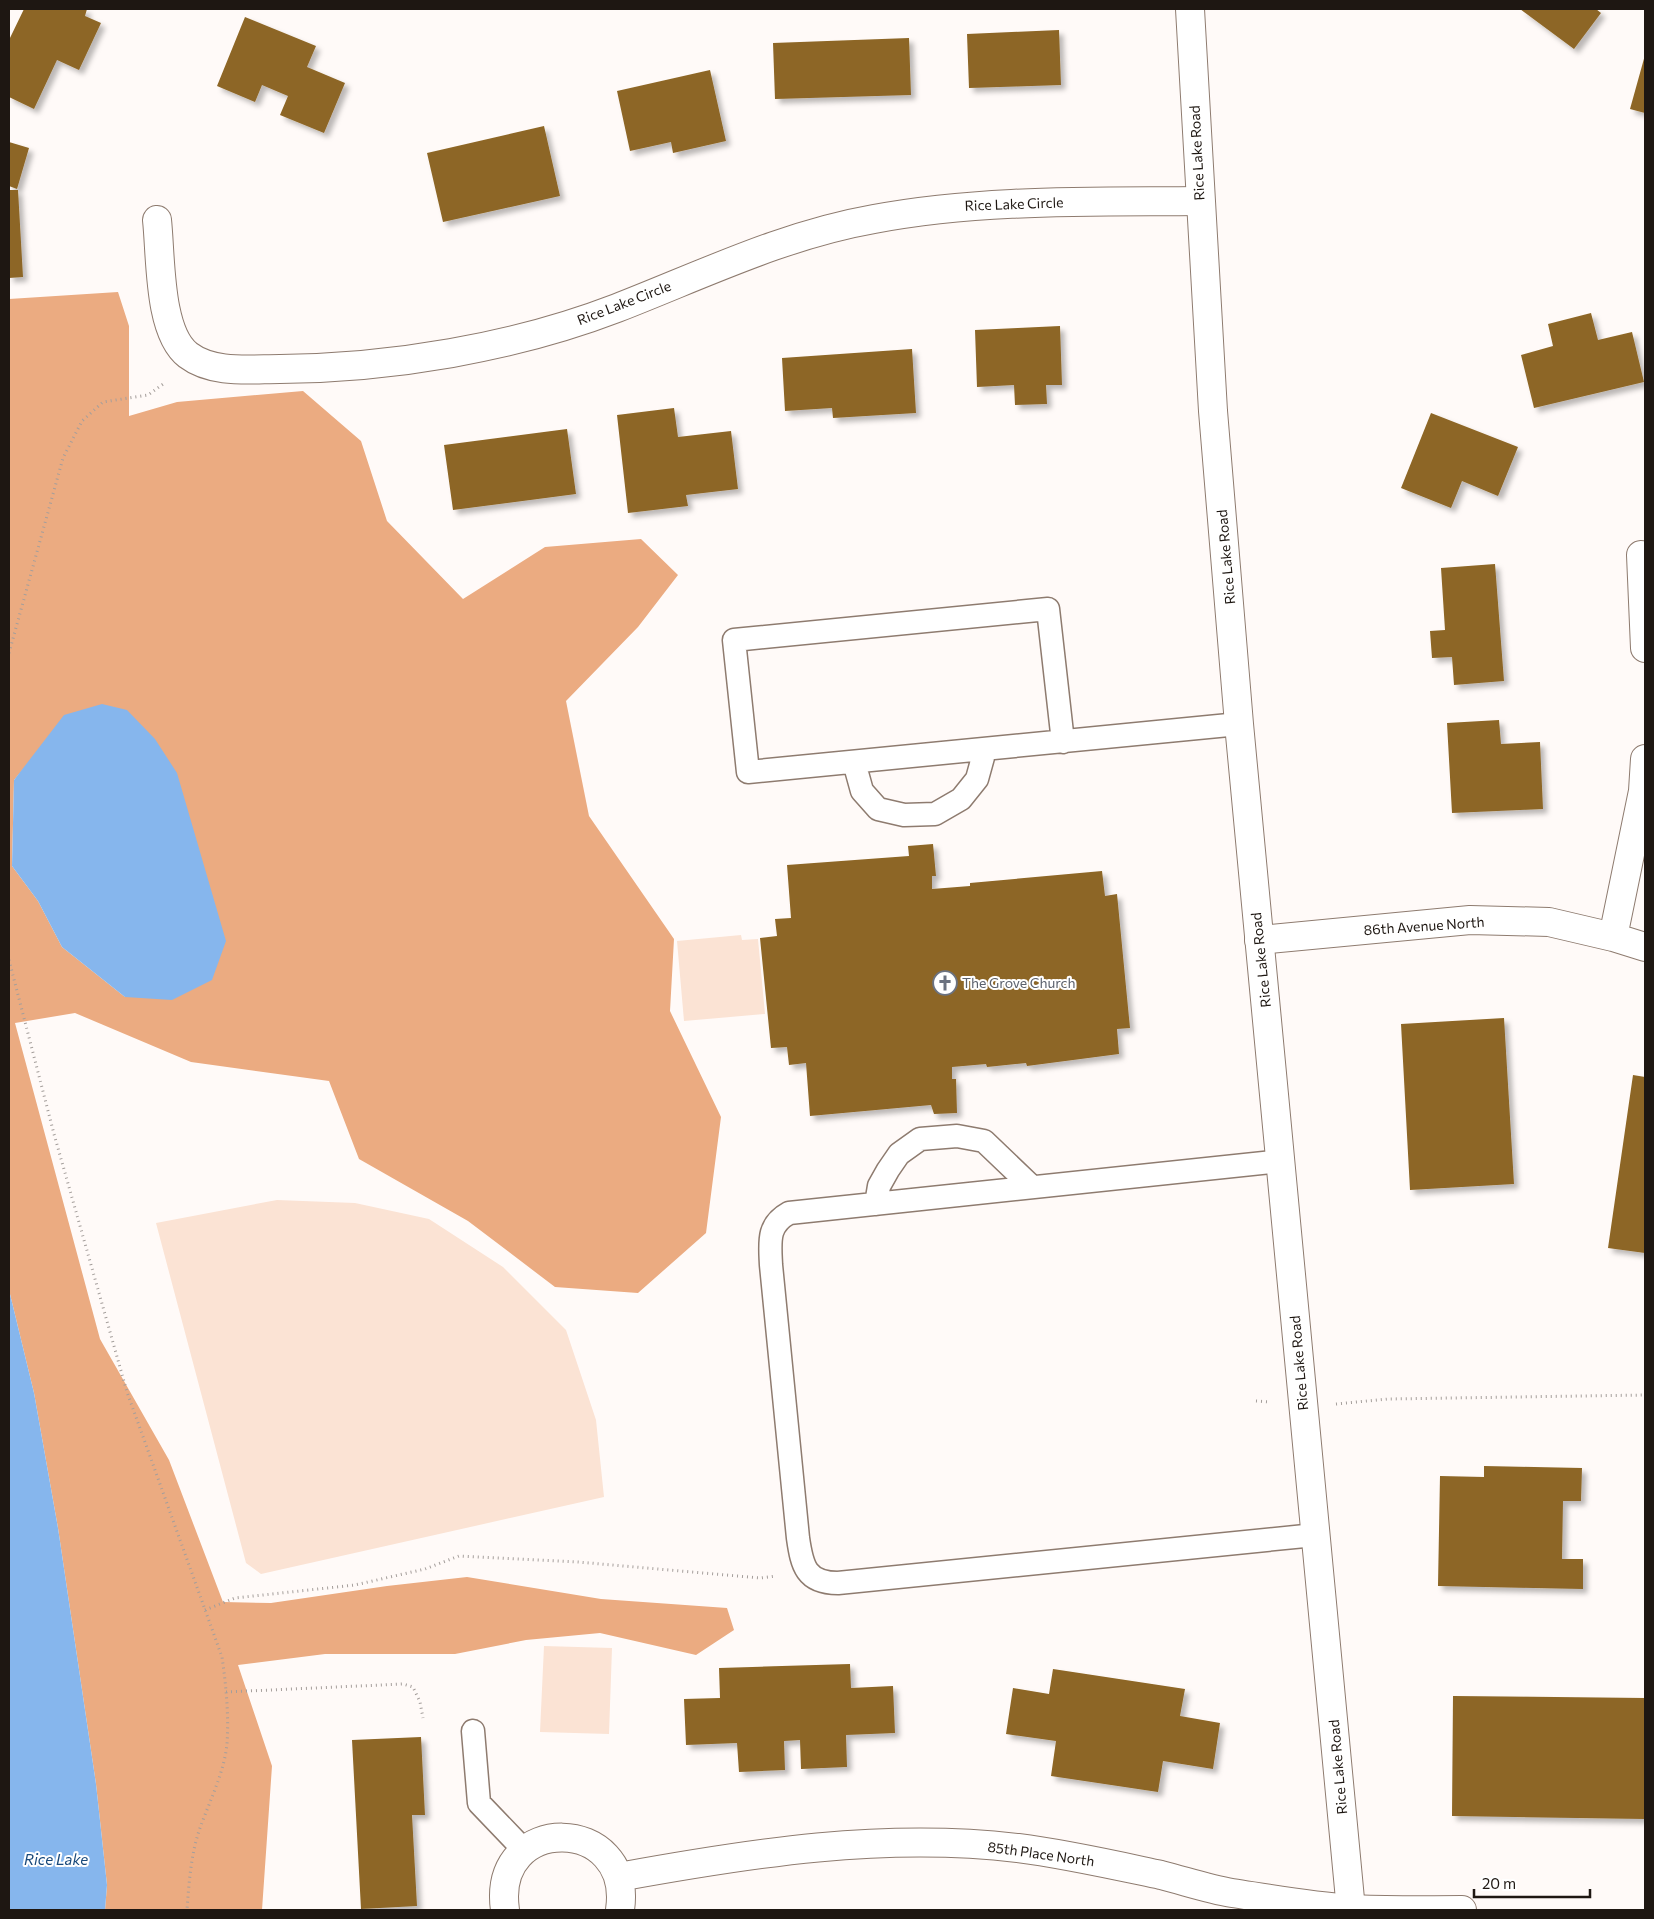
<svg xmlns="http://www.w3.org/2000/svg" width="1654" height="1919" font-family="Commissioner,sans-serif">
	<defs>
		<filter id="shadow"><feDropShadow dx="4.5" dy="4.5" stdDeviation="2.5" flood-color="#0004"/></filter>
	</defs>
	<rect width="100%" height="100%" fill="#fffaf8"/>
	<path fill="#fbe3d4" d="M741,935L742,940L758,939L765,1014L684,1021L677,941Z
		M277,1200L355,1203L429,1219L503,1267L566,1330L596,1420L604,1497L261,1574L246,1563L156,1223Z
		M544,1646L612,1648L609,1734L540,1732Z"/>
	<path fill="#ebab81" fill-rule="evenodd" d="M118,292L129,326V416L177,402L303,391L361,441L387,521L463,599L545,547L641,539L678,575L638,627L566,701L589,816L674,939L670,1011L721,1117L706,1233L638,1293L555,1287L468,1221L359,1159L329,1081L191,1062L75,1013L15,1023L100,1339L169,1460L223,1602L271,1603L387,1586L467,1577L601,1599L727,1608L734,1630L696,1655L600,1633L526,1640L455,1654H325L238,1665L272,1766L262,1910H105L107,1885L96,1784L58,1528L34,1393L9,1290V299ZM39,750L125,997L62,947L38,901L12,866L14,780Z"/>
	<path fill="#86b6ed" d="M102,704L127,710L155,739L177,773L226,941L212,980L172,1000L125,997L62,947L38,901L12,866L14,780L64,715Z
		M9,1290L34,1393L58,1528L96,1784L107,1885L105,1910H9Z"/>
	<path fill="#8d6625" filter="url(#shadow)" d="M24,9H87L85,16L101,23L79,70L57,60L34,109L9,97V40Z
		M1520,9H1596L1601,13L1574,49Z
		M245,17L316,46L307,67L345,83L324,133L280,115L288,96L262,85L255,102L217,86Z
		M1059,30L1061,85L969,88L967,34Z
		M909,38L911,95L775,99L773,43Z
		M1645,55V113L1630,109Z
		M710,70L726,141L673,153L671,142L630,151L617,91Z
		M544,126L560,196L443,222L427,153Z
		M9,142L29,148L17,189L9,186Z
		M9,190H18L23,277L9,278Z
		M1591,313L1598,340L1632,332L1644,382L1534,408L1521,355L1553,346L1548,324Z
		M1060,326L1062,385H1046L1047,404L1015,405L1014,385L977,387L975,330Z
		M912,349L916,413L833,418L832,408L785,411L782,358Z
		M674,408L678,437L731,431L738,489L686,495L688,506L628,513L617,415Z
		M1431,413L1518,447L1498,496L1462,481L1451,508L1401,488Z
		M567,429L576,494L453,510L444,445Z
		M1495,564L1504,681L1454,685L1452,657L1432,658L1430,631L1445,630L1441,568Z
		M1499,720L1501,744L1540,742L1543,809L1452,813L1447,723Z
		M933,844L936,876H932V889L970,886V883L1102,871L1105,896L1117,894L1130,1028L1117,1029L1119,1054L1027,1066L1026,1063L987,1067L986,1064L952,1067V1079H956L957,1113L934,1114L931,1105L810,1116L806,1063L789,1065L787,1047L771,1048L760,938L777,936L775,919L791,918L787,865L909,856L908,846Z
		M1504,1018L1514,1184L1410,1190L1401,1024Z
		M1633,1075L1645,1077V1253L1608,1248Z
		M1484,1466L1582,1468L1581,1501H1563L1562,1559H1583V1589L1438,1586L1440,1476L1484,1477Z
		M850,1664L851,1688L893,1686L895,1733L846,1735L847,1767L801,1769L800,1740L784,1741L785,1770L739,1772L737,1743L686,1745L684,1699L720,1698L719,1668Z
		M1053,1669L1185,1689L1180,1716L1220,1723L1213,1769L1163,1761L1158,1792L1051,1776L1056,1741L1006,1734L1013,1688L1049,1694Z
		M1453,1696L1645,1698V1819L1452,1816Z
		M421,1737L425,1815H412L417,1906L361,1909L352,1740Z"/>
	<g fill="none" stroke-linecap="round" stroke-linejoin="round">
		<g stroke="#8e7b6f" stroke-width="25">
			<path id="service" d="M1063,742L1048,609L734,640L748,772C912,756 1076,741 1239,724
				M854,762L862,791L878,809L904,815L935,814L961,799L977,779L985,750
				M1281,1161L789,1213C767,1225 770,1242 771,1265L798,1538C802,1566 806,1583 838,1583L1315,1535
				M876,1204L879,1186L888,1170L899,1154L920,1139L957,1136L984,1141L1031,1186
				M473,1731L479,1803L525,1851"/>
		</g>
		<g stroke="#8e7b6f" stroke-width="30">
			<path id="minor" d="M157,220C161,256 158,332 188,355C213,374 250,369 280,369C391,368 513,348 617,308C702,275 783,235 874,219C981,199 1090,202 1199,201
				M1641,555L1645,648
				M1613,937L1643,791L1645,759
				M1259,940L1470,920L1549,922L1613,937L1645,947
				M619,1877C751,1853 884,1832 1018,1848C1066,1854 1114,1865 1161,1875C1185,1881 1208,1889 1232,1893C1271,1899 1311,1906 1351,1909C1387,1911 1425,1910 1462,1910
				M505,1910C491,1812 634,1815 620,1910"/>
		</g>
		<g stroke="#8e7b6f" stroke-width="30">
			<path id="tertiary" d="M1190,9L1213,411L1239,724L1351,1910"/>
		</g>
		<path stroke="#a49e9b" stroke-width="3" stroke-dasharray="1 4" stroke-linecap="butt" d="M9,653L63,458L82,421L103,402L148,395L166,382
			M9,960L54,1134L127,1392L222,1657C226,1685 229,1715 227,1744C224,1773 210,1800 200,1828C191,1853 189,1883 187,1910
			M1256,1401L1270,1402
			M1336,1404L1388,1399L1645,1395
			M205,1610L235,1598L355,1585L425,1569L459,1556L578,1562L760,1578L776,1576
			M226,1692L403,1684L413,1687L420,1702L423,1718"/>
		<use href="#service" stroke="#fff" stroke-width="22"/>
		<use href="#minor" stroke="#fff" stroke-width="28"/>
		<use href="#tertiary" stroke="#fff" stroke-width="28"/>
	</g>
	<defs>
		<g id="church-ring" transform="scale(1.25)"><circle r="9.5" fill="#fff" stroke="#6b7280" stroke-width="1.5"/><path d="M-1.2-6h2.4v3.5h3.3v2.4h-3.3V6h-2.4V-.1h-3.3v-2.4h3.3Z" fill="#6b7280"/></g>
	</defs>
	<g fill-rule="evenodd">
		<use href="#church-ring" x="945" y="983"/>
	</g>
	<g text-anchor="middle" stroke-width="4" stroke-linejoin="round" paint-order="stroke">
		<g font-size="14" fill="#1e1712" stroke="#fff">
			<text transform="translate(1197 153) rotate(-93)" y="5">Rice Lake Road</text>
			<text transform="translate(1014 204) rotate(-2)" y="5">Rice Lake Circle</text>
			<text transform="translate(624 303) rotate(-21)" y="5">Rice Lake Circle</text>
			<text transform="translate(1226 557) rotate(-95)" y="5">Rice Lake Road</text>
			<text transform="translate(1424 926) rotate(-4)" y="5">86th Avenue North</text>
			<text transform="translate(1261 960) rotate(-96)" y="5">Rice Lake Road</text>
			<text transform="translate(1299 1363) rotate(-95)" y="5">Rice Lake Road</text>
			<text transform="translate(1338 1767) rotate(-95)" y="5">Rice Lake Road</text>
			<text transform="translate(1041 1854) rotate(8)" y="5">85th Place North</text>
		</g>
		<g font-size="14" fill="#5b616d" stroke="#fff" text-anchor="start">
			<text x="962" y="988">The Grove Church</text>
		</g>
		<g font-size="15" font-style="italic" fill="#18497b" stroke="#fff">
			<text x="56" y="1865">Rice Lake</text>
		</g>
	</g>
	<rect width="1654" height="1919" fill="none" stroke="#1e1712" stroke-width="20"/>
	<path d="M1474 1889v8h116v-8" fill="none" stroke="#1e1712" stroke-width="2.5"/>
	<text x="1482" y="1889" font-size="15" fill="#1e1712" stroke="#ffffff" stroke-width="4" paint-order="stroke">20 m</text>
</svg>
